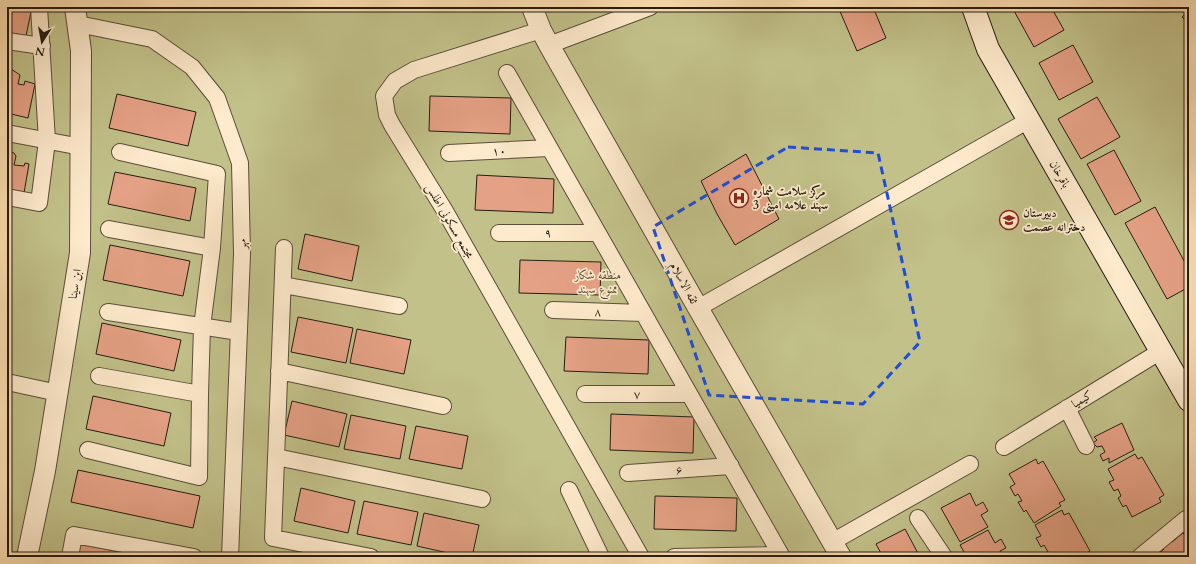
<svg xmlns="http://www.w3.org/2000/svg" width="1196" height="564" font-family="Cardo,Amiri,serif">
	<rect width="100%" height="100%" fill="#fddfb1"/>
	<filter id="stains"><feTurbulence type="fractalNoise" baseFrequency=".005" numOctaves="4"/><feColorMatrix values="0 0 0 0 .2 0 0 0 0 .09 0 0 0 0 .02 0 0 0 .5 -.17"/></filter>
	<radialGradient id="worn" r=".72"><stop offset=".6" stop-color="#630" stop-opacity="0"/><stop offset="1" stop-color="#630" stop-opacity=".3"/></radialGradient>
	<path fill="#c2c189" stroke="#736f4e" d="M7,7H1189V557H7Z"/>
	<path fill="#e5a185" stroke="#241d13" d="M7,7H32L26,36L7,32Z
		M843,7H873L886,38L857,51L839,9Z
		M1017,7H1051L1064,30L1034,47L1013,9Z
		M1175,7H1187L1183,11L1180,9L1178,11Z
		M1189,7V28L1186,25L1188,23L1182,17L1185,14L1184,12Z
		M1073,45L1093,82L1059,100L1039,63Z
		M7,69H11L20,75L18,84L24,85L25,81L35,84L28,118L7,113Z
		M117,94L196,112L188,146L109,128Z
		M430,96L511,98L510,134L429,131Z
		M1097,97L1120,137L1081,159L1058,119Z
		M7,150L14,153L16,156L14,165L24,166L25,163L29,164L24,193L7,190Z
		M1114,150L1141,201L1115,215L1087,164Z
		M746,154L779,219L735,245L717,214L701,181Z
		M115,172L196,188L190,221L108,204Z
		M477,175L554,179L553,213L475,210Z
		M1155,207L1189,270V287L1167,299L1125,223Z
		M305,234L359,246L352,281L298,269Z
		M110,245L190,261L183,296L103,280Z
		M520,260L601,262L600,295L519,293Z
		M298,317L353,328L346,363L291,352Z
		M102,323L181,340L174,371L96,354Z
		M357,329L411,340L404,374L350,363Z
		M566,337L649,340L648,374L564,371Z
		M93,396L171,413L164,446L86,429Z
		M292,401L347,414L339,447L284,435Z
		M611,414L694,417L693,453L610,450Z
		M351,415L406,426L400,459L344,449Z
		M1122,423L1134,450L1109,463V458L1103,461L1100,455L1105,452L1102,446L1097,447L1093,443L1097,440L1094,437Z
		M416,426L468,436L462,469L409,459Z
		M1135,454L1138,459L1142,457L1164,495L1159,498L1161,502L1132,517L1126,505L1123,507L1118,498L1121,496L1118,489L1114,491L1109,482L1114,480L1108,469Z
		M1036,459L1038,464L1043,461L1065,500L1059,503L1061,506L1034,523L1026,510L1024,512L1018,502L1022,501L1018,494L1015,496L1010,487L1015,484L1009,474Z
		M78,470L200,496L193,528L71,502Z
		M301,488L355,501L348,533L294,521Z
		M970,493L976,506L983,502L988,511L981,515L988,527L960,542L941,508Z
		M655,496L737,498L736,531L654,529Z
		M364,501L418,512L411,545L357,534Z
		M1062,510L1064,515L1069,513L1090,551L1085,554L1087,557H1046L1044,554L1048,552L1044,545L1041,547L1036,538L1041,536L1035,525Z
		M424,513L479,525L472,557H466L417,546Z
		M905,529L920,557H883L876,544Z
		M988,530L995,543L1001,539L1006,548L1000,551L1003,557H967L960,545Z
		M1183,533L1189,540V557H1155L1164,549L1160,543L1167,536L1172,542Z
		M76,543L144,557H73Z"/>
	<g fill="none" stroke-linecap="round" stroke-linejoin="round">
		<g stroke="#5a4e3a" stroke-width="18">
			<path id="minor" d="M78,24L152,39L192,67L217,98L240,163L242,254L230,557
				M541,30L414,70L395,81L384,96L387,115L392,125L445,211L641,557
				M7,41L42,46
				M549,45L650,7
				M507,73L782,557
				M7,133L81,147
				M449,153L549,148
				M7,197L39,203L47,141L39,7
				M109,229L212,248
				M499,233H597
				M284,248L273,538L371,557
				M283,285L399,306
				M698,308L1029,120
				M553,310L643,313
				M108,312L239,332
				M279,371L443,406
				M99,376L200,394
				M7,382L58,393
				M585,394H689
				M1067,408L1086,446
				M1004,447L1161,351
				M88,450L199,477L200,394L202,327L212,248L217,174L120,152
				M276,457L482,499
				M628,473L731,466
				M569,490L601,557
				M918,518L944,557
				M832,542L970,464
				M70,557L74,535L194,557
				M674,557L781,555
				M1140,557L1186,519"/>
		</g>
		<g stroke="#5a4e3a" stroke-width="22">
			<path id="tertiary" d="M532,7L541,30L549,45L698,308L841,557
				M27,557L45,471L80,253L81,51L75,7"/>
		</g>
		<g stroke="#241d13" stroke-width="24">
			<path id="secondary" d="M973,7L988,49L1189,400"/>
		</g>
		<use href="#minor" stroke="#feeacc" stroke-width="16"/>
		<use href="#tertiary" stroke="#feeacc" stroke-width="20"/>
		<use href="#secondary" stroke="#feeacc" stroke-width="22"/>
	</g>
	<path fill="none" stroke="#1d4ed8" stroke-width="3" stroke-dasharray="8 5" stroke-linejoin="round" d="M788,147L878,153L920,342L863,404L709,395L653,227Z"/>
	<defs>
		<g id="hospital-ring" transform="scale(1)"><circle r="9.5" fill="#feeacc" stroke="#8f2418" stroke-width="1.5"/><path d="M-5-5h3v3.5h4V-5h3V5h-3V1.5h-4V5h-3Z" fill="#8f2418"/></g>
		<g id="school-ring" transform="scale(1)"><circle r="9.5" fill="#feeacc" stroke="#8f2418" stroke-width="1.5"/><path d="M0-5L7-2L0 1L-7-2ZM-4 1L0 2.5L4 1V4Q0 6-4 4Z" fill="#8f2418"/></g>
	</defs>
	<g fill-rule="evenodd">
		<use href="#hospital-ring" x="739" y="198"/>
		<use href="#school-ring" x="1009" y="220"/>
	</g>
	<g text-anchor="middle" stroke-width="3.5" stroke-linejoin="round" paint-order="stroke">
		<g font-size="12" fill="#241d13" stroke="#feeacc">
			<text transform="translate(499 151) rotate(-3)" y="4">۱۰</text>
			<text transform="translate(1060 174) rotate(60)" y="4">باقرخان</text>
			<text transform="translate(450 221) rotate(60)" y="4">مجتمع مسکونی اطلس</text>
			<text x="548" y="237">۹</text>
			<text transform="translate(242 244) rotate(-91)" y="4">مهر</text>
			<text transform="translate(684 283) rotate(61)" y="4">ثقه الاسلام</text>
			<text transform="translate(75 284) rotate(-81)" y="4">ابن سینا</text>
			<text transform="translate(598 312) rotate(2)" y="4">۸</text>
			<text x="637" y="398">۷</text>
			<text transform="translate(1082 399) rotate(-32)" y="4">کیمیا</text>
			<text transform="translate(679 470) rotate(-4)" y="4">۶</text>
		</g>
		<g font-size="12" font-weight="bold" fill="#241d13" stroke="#feeacc" text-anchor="start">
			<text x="753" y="195">مرکز سلامت شماره<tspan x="753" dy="14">3 سهند علامه امینی</tspan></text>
			<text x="1023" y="217">دبیرستان<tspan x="1023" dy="14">دخترانه عصمت</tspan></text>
		</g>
		<g font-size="12" font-style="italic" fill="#534e36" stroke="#feeacc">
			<text x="598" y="279">منطقه شکار<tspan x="598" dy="14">ممنوع سهند</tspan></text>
		</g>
	</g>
	<rect width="1196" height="564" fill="none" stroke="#fddfb1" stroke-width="24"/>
	<rect x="8" y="8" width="1180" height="548" fill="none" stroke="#241d13" stroke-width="2"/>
	<rect x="12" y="12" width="1172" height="540" fill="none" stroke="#241d13"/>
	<g transform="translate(42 42) rotate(191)" stroke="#feeacc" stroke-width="3" paint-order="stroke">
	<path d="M0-3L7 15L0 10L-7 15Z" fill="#241d13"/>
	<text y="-6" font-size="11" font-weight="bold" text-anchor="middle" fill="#241d13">N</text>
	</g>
	<rect width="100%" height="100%" filter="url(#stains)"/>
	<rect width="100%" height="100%" fill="url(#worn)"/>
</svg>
